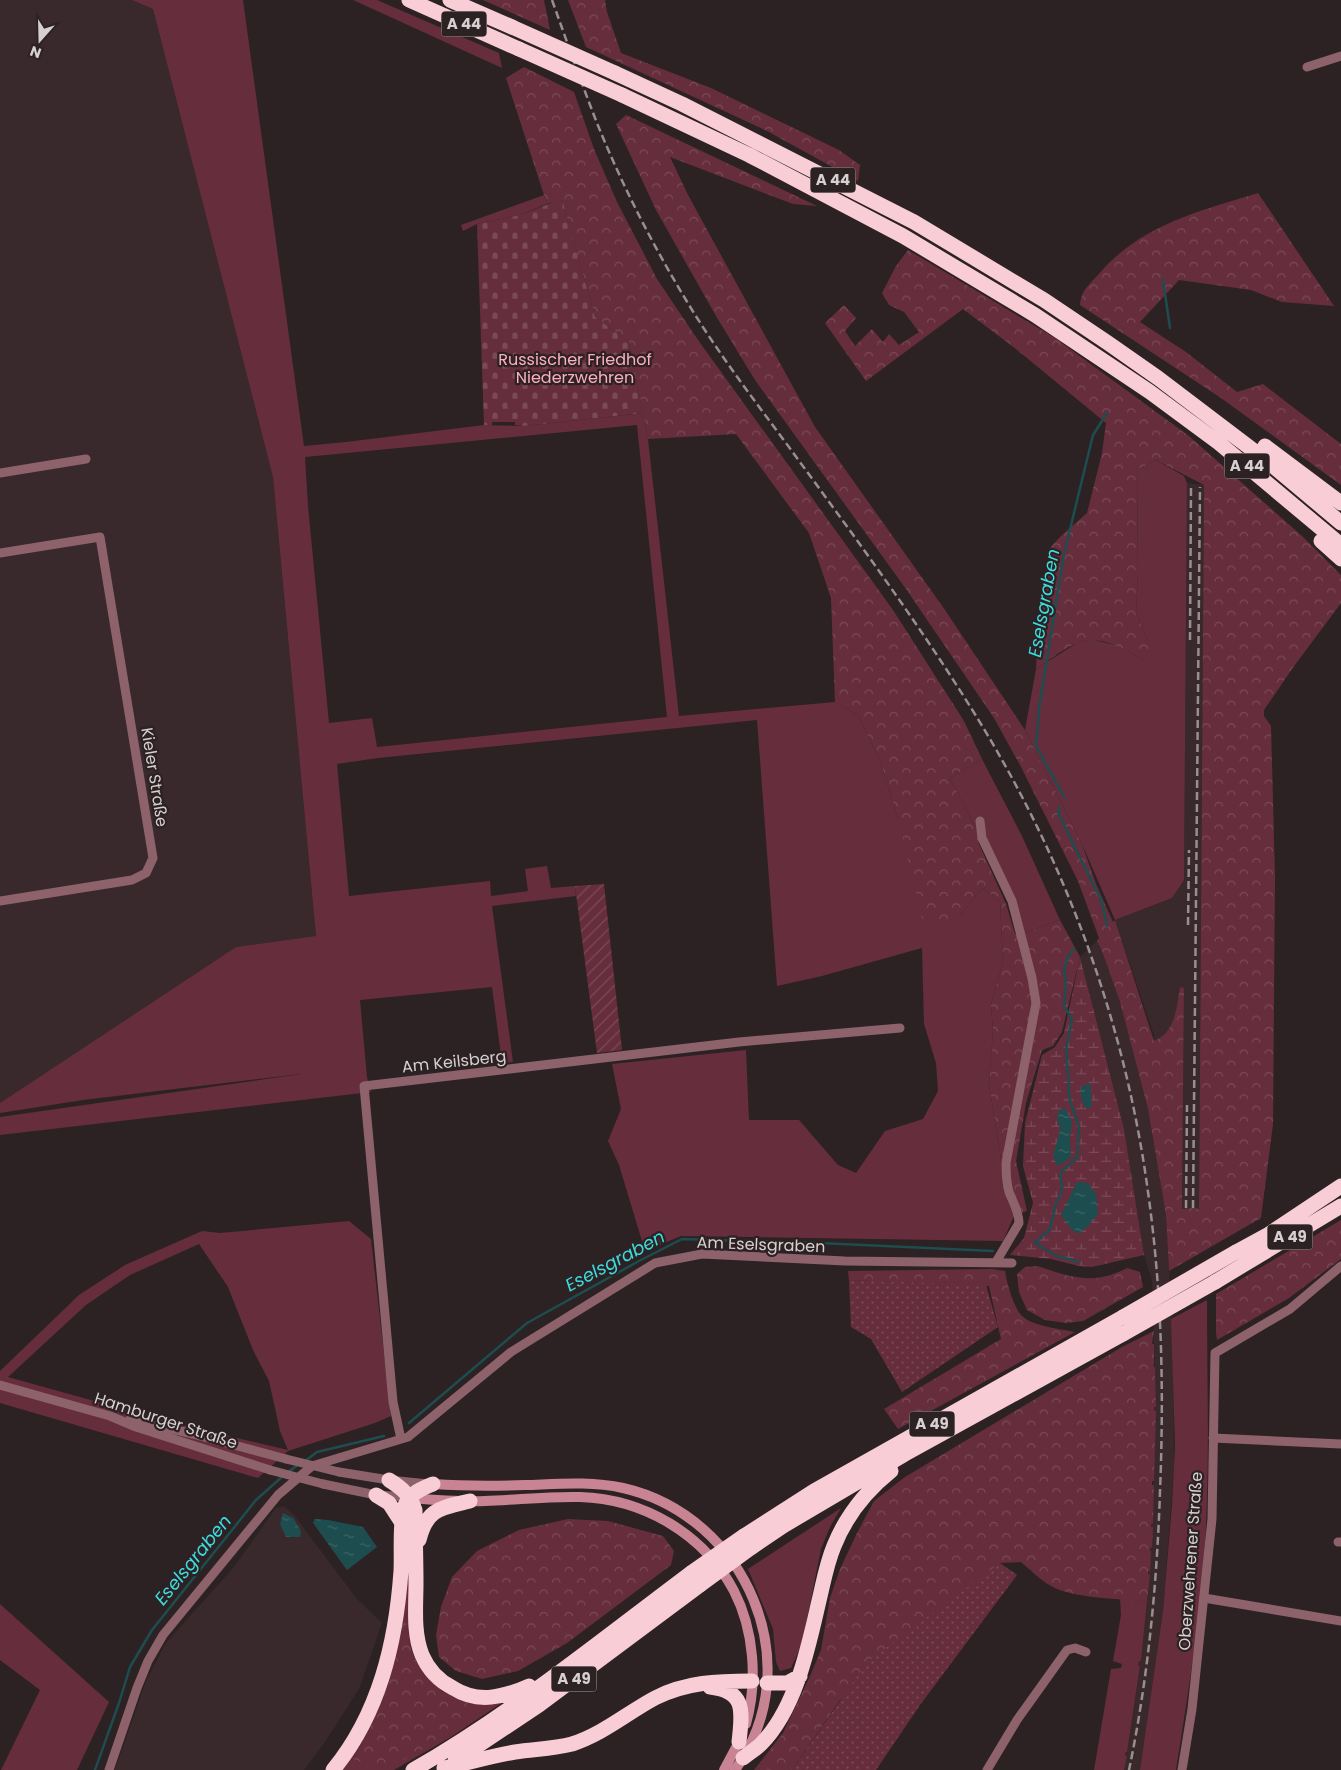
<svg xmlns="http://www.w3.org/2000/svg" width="1341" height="1770" font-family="Poppins,sans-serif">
	<defs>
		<pattern id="forest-crowns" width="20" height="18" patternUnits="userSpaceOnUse" patternTransform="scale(1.25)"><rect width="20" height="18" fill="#662d3d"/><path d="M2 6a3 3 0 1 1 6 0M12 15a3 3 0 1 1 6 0" fill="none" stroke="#7b4a58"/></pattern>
		<pattern id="wetland-marsh" width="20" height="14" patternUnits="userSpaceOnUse" patternTransform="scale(1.25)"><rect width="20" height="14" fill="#662d3d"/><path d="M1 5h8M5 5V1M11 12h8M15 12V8" fill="none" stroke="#7b4a58"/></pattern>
		<pattern id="cemetery-stones" width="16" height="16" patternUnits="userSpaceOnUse" patternTransform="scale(1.25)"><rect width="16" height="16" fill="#662d3d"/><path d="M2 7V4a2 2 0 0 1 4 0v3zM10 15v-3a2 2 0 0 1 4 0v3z" fill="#7b4a58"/></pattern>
		<pattern id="park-dots" width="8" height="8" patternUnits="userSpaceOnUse" patternTransform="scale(1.25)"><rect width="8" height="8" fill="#662d3d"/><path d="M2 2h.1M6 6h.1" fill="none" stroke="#7b4a58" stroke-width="1.8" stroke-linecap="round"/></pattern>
		<pattern id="garden-furrows" width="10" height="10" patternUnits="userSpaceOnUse" patternTransform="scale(1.25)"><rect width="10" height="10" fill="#662d3d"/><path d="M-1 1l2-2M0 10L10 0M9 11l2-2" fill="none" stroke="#7b4a58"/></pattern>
		<pattern id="water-ripples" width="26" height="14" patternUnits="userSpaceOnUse" patternTransform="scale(1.25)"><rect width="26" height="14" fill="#1d4d4e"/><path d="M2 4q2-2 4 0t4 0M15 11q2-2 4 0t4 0" fill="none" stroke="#3d6666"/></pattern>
	</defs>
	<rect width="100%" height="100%" fill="#2c2224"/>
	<path fill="#3a292c" d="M0,0H132L153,9L273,477L316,936L236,947L0,1103Z
		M1187,483L1204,485L1199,1210L1182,1209L1184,988L1180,987L1177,1010L1171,1026L1168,1031L1157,1041H1154V1035L1115,920L1172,898L1184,880Z
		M1097,941L1102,951L1120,1002L1148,1109L1166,1215L1169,1271L1173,1339L1174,1469L1163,1611L1140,1770H1124L1136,1693L1140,1666L1138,1665L1139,1661H1141L1150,1575L1148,1574L1150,1547H1151L1152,1527H1151V1523H1153L1154,1407H1156L1152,1281L1144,1255L1124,1129L1080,957Z
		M284,1506L294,1515L357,1599L382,1623L359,1689L325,1742L304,1770H115L146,1681L166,1643L234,1567L276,1508Z"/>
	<path fill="#662d3d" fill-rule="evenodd" d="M132,0H243L304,446L346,442L484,425L524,426L643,413L648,439L679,716L835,702L858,715L881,763L898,819L959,917L982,888L1000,901L1003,961L991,1005L993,1031L989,1084L1001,1159L1003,1189L1014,1216L1003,1241L681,1236L645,1251L619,1165L608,1141L621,1109L612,1064L746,1050L749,1120H799L838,1165L856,1173L885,1131L923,1119L938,1091L936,1063L924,1024L922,948L822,976L777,986L757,720L378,758L337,764L349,896L490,881L491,896L528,891L525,869L547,866L551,888L575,886L576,896L492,906L513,1062L502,1063L492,987L360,1000L367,1077L371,1092L0,1135V1117L301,1074L83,1100L0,1113V1103L236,947L316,936L273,477L153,9ZM637,425L667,717L377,747L372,718L329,723L308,506L305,457Z
		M353,0H377L499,53L502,68Z
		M544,195L547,204L520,215L477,224L463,231L461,225Z
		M1156,460L1184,476L1187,483L1184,880L1172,898L1115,920L1082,844L1025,730L1036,669L1077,643L1091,639L1118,646L1148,662V641L1136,612L1138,573L1137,470Z
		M982,759L1022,836L1060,920L1024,933L974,825L950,778Z
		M349,1221L371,1239L391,1416L375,1423L288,1451L258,1478L0,1403V1371L79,1295L125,1265L202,1231L220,1233ZM199,1244L228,1287L253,1350L269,1381L280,1431L288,1450L177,1424L8,1377L86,1305L130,1275Z
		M1207,1300C1207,1381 1210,1462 1205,1543C1200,1619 1188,1695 1176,1770H1140L1163,1611L1172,1505L1175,1446L1171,1319Z
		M841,1508L830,1527L821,1549L802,1644L791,1668L780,1671L776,1662L773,1629L748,1569Z
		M406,1550L423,1671C410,1653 409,1635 405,1615L390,1678L382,1702L354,1759L458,1699L503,1702L451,1737L394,1770H339L369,1722Z
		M1120,1598L1147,1602L1141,1661H1139L1138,1665L1140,1666L1127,1752H1126L1125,1755L1127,1756L1124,1770H1094L1111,1669L1121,1668L1122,1664L1113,1661L1121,1615Z
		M0,1604L109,1702L77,1770H1L40,1690L0,1660Z"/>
	<path fill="url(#forest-crowns)" d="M483,0H544L550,30Z
		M568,0H605L607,12L621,53L711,88L839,150L860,165L858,181L767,131L586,47Z
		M524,67L574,92L594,149L616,200L657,279L698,340L893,610L964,721L982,759L950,778L977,831L979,844L1006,904L1015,934L1024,933L1060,920L1080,957L1062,1032L1053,1046L1042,1050L1026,1103L1016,1161L1027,1211L1014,1216L1003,1189L1001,1159L989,1084L993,1031L991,1005L1003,961L1000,901L982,888L959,917L924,926L898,819L881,763L858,715L835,702L831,598L809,533L736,434L648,439L629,342L595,317L562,200L547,204L544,195L506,78Z
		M626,115L817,206L793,204L670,157L688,195L815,427L945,610L1025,730L1082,844L1096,884L1113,922L1115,920L1154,1041C1175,1033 1177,1007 1180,987L1184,988L1182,1209L1193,1208L1199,1209L1204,485L1156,460L1137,470L1138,573L1136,612L1148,641V662C1133,654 1108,639 1091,640C1071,641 1052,659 1036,669L1038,635L1043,608L1048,550L1061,536L1087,513L1102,453L1106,423L1016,349L963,309L866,381L825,323L844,305L856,318L845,331L855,346L872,329L883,342L889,334L899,345L919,332L904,312L889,305L882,293L896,266L908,250L1055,338L1189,436L1302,536L1341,575V603L1292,669L1264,710V716L1271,726L1275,876L1273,1124L1261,1218L1169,1271L1166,1215L1148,1109L1120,1002L1102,951L1097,941L1099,938L1078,881L1020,765L994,718L906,589L755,380L716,316L656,210L616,124Z
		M1258,193L1334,306L1282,302L1251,290L1179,280L1140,322L1186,352L1237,392L1263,384L1341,444V485L1221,398L1080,305C1081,291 1088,286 1097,276C1140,225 1197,212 1258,193Z
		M1341,1220V1259L1289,1298L1217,1340L1216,1333V1294Z
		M1037,1266C1071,1277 1093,1286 1127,1268L1140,1272L1143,1287L1083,1321L1066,1323L1045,1320L1027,1310L1019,1292L1017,1274L1025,1267Z
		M993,1269L1005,1271C1007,1283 1013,1307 1022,1316C1032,1326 1061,1329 1075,1332L898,1429L884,1409L1001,1339L989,1286L849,1280L848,1271Z
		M1154,1331L1152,1344H1154V1364H1153L1155,1368L1156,1407H1154V1411H1156L1154,1481H1152V1485H1154L1153,1523L1151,1524V1527H1153L1152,1547L1150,1548V1551H1151L1150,1571H1148V1574L1150,1575L1147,1602C1120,1598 1079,1599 1055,1588C1042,1582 1032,1571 1021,1562L1000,1563L840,1700L792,1770H754L783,1733L810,1676L821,1650L830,1598L840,1569L857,1533L874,1501L905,1477L1122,1347Z
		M568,1519L608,1521L663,1536L674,1551L671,1565L567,1643L518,1671L482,1679L456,1671L439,1657L436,1635L441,1607L452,1577L477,1551L519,1530Z
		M401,1614H405L411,1648L415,1659L431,1681L442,1691L468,1704L469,1710L448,1734L410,1757L378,1770L354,1759L382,1702L390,1678Z"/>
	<path fill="url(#wetland-marsh)" d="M1080,957L1124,1129L1144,1255L1092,1267L1079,1266L1051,1259L1010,1255L1024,1238L1033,1203L1023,1166L1025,1123L1042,1055L1055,1047L1064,1033Z"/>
	<path fill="url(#cemetery-stones)" d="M562,199L595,317L629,342L643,413L524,426L515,425V422H492V425H484L477,224L520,215Z"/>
	<path fill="url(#park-dots)" d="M849,1280L986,1285L998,1327L902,1392L871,1339L851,1327Z
		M1000,1563L1017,1575L920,1705L876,1770H792L867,1662Z"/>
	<path fill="url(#garden-furrows)" d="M604,884L622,1050L597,1053L575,886Z"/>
	<path fill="url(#water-ripples)" d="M1090,1083L1092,1106L1087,1109C1081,1101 1080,1096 1081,1087Z
		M1065,1108L1072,1121L1070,1140L1071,1156L1065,1162L1058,1166L1053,1157L1060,1129L1057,1118L1059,1110Z
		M1077,1182L1088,1183L1096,1194L1098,1214L1089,1225L1079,1234L1071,1229L1061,1215Z
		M283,1513L293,1518L301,1531L300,1537H286L280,1524Z
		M315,1519L328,1520L363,1527L377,1547L347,1570L313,1523Z"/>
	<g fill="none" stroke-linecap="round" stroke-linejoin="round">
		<path stroke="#1d4d4e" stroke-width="2.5" d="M1163,280L1170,328
			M1064,797L1036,746L1039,708L1064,554L1093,435L1107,413
			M1060,807L1058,813L1102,902L1107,926
			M1074,949L1069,955L1064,968L1066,980L1064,1007L1072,1018L1066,1050L1069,1085V1097L1079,1127L1077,1158L1062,1171L1060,1176L1062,1184L1061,1193L1056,1203L1050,1229L1035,1243L1057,1256L1079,1262
			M409,1423L527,1323L639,1261L682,1239L819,1243L993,1251
			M305,1461L317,1452L384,1436
			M288,1472L298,1465
			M95,1770L119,1703L130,1667L152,1630L256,1500L284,1475"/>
		<path stroke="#8e626b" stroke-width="9" d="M1307,67L1341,56
			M0,473L86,459
			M0,553L100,537L153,858L146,873L132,880L0,901
			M980,821L982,838L1012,901L1032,978L1036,1003L1006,1163C1006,1173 1006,1182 1009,1192C1013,1202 1019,1212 1019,1223L996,1262
			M0,1385L110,1416L136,1427L270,1470
			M130,1419L193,1434L286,1459
			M1213,1438L1341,1444
			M401,1439L393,1402L364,1086L739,1042L900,1028
			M339,1472L389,1480L428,1484
			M323,1484L376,1495L409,1497
			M1338,1542H1341
			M1204,1598L1341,1621
			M109,1770L137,1688L148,1661L163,1635L278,1495L312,1466L408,1437L511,1352L655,1263L702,1254L845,1261L1012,1263
			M987,1770L1017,1720L1067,1650L1075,1648L1086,1652
			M1182,1770L1192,1709L1212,1519L1215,1353L1290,1309L1341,1266"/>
		<path stroke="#c98493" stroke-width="10" d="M433,1484C464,1486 494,1486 525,1485C558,1484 590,1481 623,1488C746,1516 811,1665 735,1770
			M410,1498C435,1500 460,1502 485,1501C517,1500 549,1496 580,1497C644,1499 704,1534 734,1591C754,1630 758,1681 746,1724
			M724,1770L741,1738"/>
		<path stroke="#f9cdd5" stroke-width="15" d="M409,0L519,49
			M450,0L512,27
			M615,73L682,104L914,222L1044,300L1108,343L1158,378L1266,460L1341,523
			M622,95L749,155L903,236L1035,315L1150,392L1219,443L1341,545
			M1265,446L1341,503
			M1321,541L1341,559
			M1236,1252L1269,1234L1341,1186
			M1215,1282L1341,1206
			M389,1480C402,1488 410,1495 415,1510C415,1534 416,1558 416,1583C416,1606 413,1633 422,1655C428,1669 439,1681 453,1688C478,1704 504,1697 529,1686
			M376,1495L389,1503L402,1523
			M744,1536L814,1491L1123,1317
			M419,1540C427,1508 441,1508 470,1501
			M752,1547L783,1526L905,1454L1123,1334
			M767,1683H787L800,1676
			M710,1687C747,1691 742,1713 739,1742
			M743,1758C749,1753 756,1749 761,1744C795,1710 808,1649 818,1605C823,1585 826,1565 834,1546C846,1516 866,1491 891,1471
			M455,1761L539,1705L700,1585
			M444,1768C468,1763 491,1756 515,1752C534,1749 553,1749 572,1744C603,1734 627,1713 655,1698C686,1682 718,1681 752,1681
			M333,1770C379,1714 396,1643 401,1571C402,1554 399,1518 406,1503C411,1493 423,1488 433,1484
			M413,1770C511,1714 600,1641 691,1573"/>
		<path stroke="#978f90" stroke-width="2.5" stroke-dasharray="8 4" stroke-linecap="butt" d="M552,0C566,39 580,79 595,118C620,181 651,242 686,300C716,350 751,396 786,443C854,536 924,630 984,729C1069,870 1126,1028 1148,1192C1162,1291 1164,1391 1160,1491C1157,1584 1148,1679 1129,1770
			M1190,640L1191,487
			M1188,925L1189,850
			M1186,1208L1187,1105
			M1193,1208L1200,487"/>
		<path stroke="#8e626b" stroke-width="9" d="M286,1459L339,1472
			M270,1470L323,1484"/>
		<path stroke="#f9cdd5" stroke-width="15" d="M512,27L615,73
			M519,49L622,95
			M1123,1317L1236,1252
			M1123,1334L1215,1282
			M691,1573L744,1536
			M700,1585L752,1547"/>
	</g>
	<g text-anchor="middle" stroke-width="4.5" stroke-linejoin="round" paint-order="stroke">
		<g fill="#2c2224" stroke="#a49c9d" stroke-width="1">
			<rect x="441.5" y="11.5" width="45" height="25" rx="4"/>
			<rect x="810.5" y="167.5" width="45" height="25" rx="4"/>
			<rect x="1224.5" y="453.5" width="45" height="25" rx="4"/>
			<rect x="1267.5" y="1224.5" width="45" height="25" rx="4"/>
			<rect x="909.5" y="1411.5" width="45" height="25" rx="4"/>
			<rect x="551.5" y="1666.5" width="45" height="25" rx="4"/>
		</g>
		<g font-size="15" font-weight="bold" fill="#d7d0d1">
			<text x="464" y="29">A 44</text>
			<text x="833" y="185">A 44</text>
			<text x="1247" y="471">A 44</text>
			<text x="1290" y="1242">A 49</text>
			<text x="932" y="1429">A 49</text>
			<text x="574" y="1684">A 49</text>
		</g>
		<g font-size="16" fill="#fdaebf" stroke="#2c2224">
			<text x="575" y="365">Russischer Friedhof<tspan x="575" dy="18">Niederzwehren</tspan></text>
		</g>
		<g font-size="16" fill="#d7d0d1" stroke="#2c2224">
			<text transform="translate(155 777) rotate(81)" y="6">Kieler Straße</text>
			<text transform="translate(454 1061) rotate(-6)" y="6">Am Keilsberg</text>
			<text transform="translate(761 1244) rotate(2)" y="6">Am Eselsgraben</text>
			<text transform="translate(166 1420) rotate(18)" y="6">Hamburger Straße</text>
			<text transform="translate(1190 1561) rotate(-86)" y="6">Oberzwehrener Straße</text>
		</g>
		<g font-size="18" font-style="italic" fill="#3cdcdf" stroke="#2c2224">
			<text transform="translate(1044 603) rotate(-80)" y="6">Eselsgraben</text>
			<text transform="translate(615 1261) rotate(-28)" y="6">Eselsgraben</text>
			<text transform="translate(193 1560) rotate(-51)" y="6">Eselsgraben</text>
		</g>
	</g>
	<g transform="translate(40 40) rotate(200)" stroke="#2c2224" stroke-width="4" paint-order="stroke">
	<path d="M0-4L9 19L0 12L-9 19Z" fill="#d7d0d1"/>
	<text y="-8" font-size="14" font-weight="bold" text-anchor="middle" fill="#d7d0d1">N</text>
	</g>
</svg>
